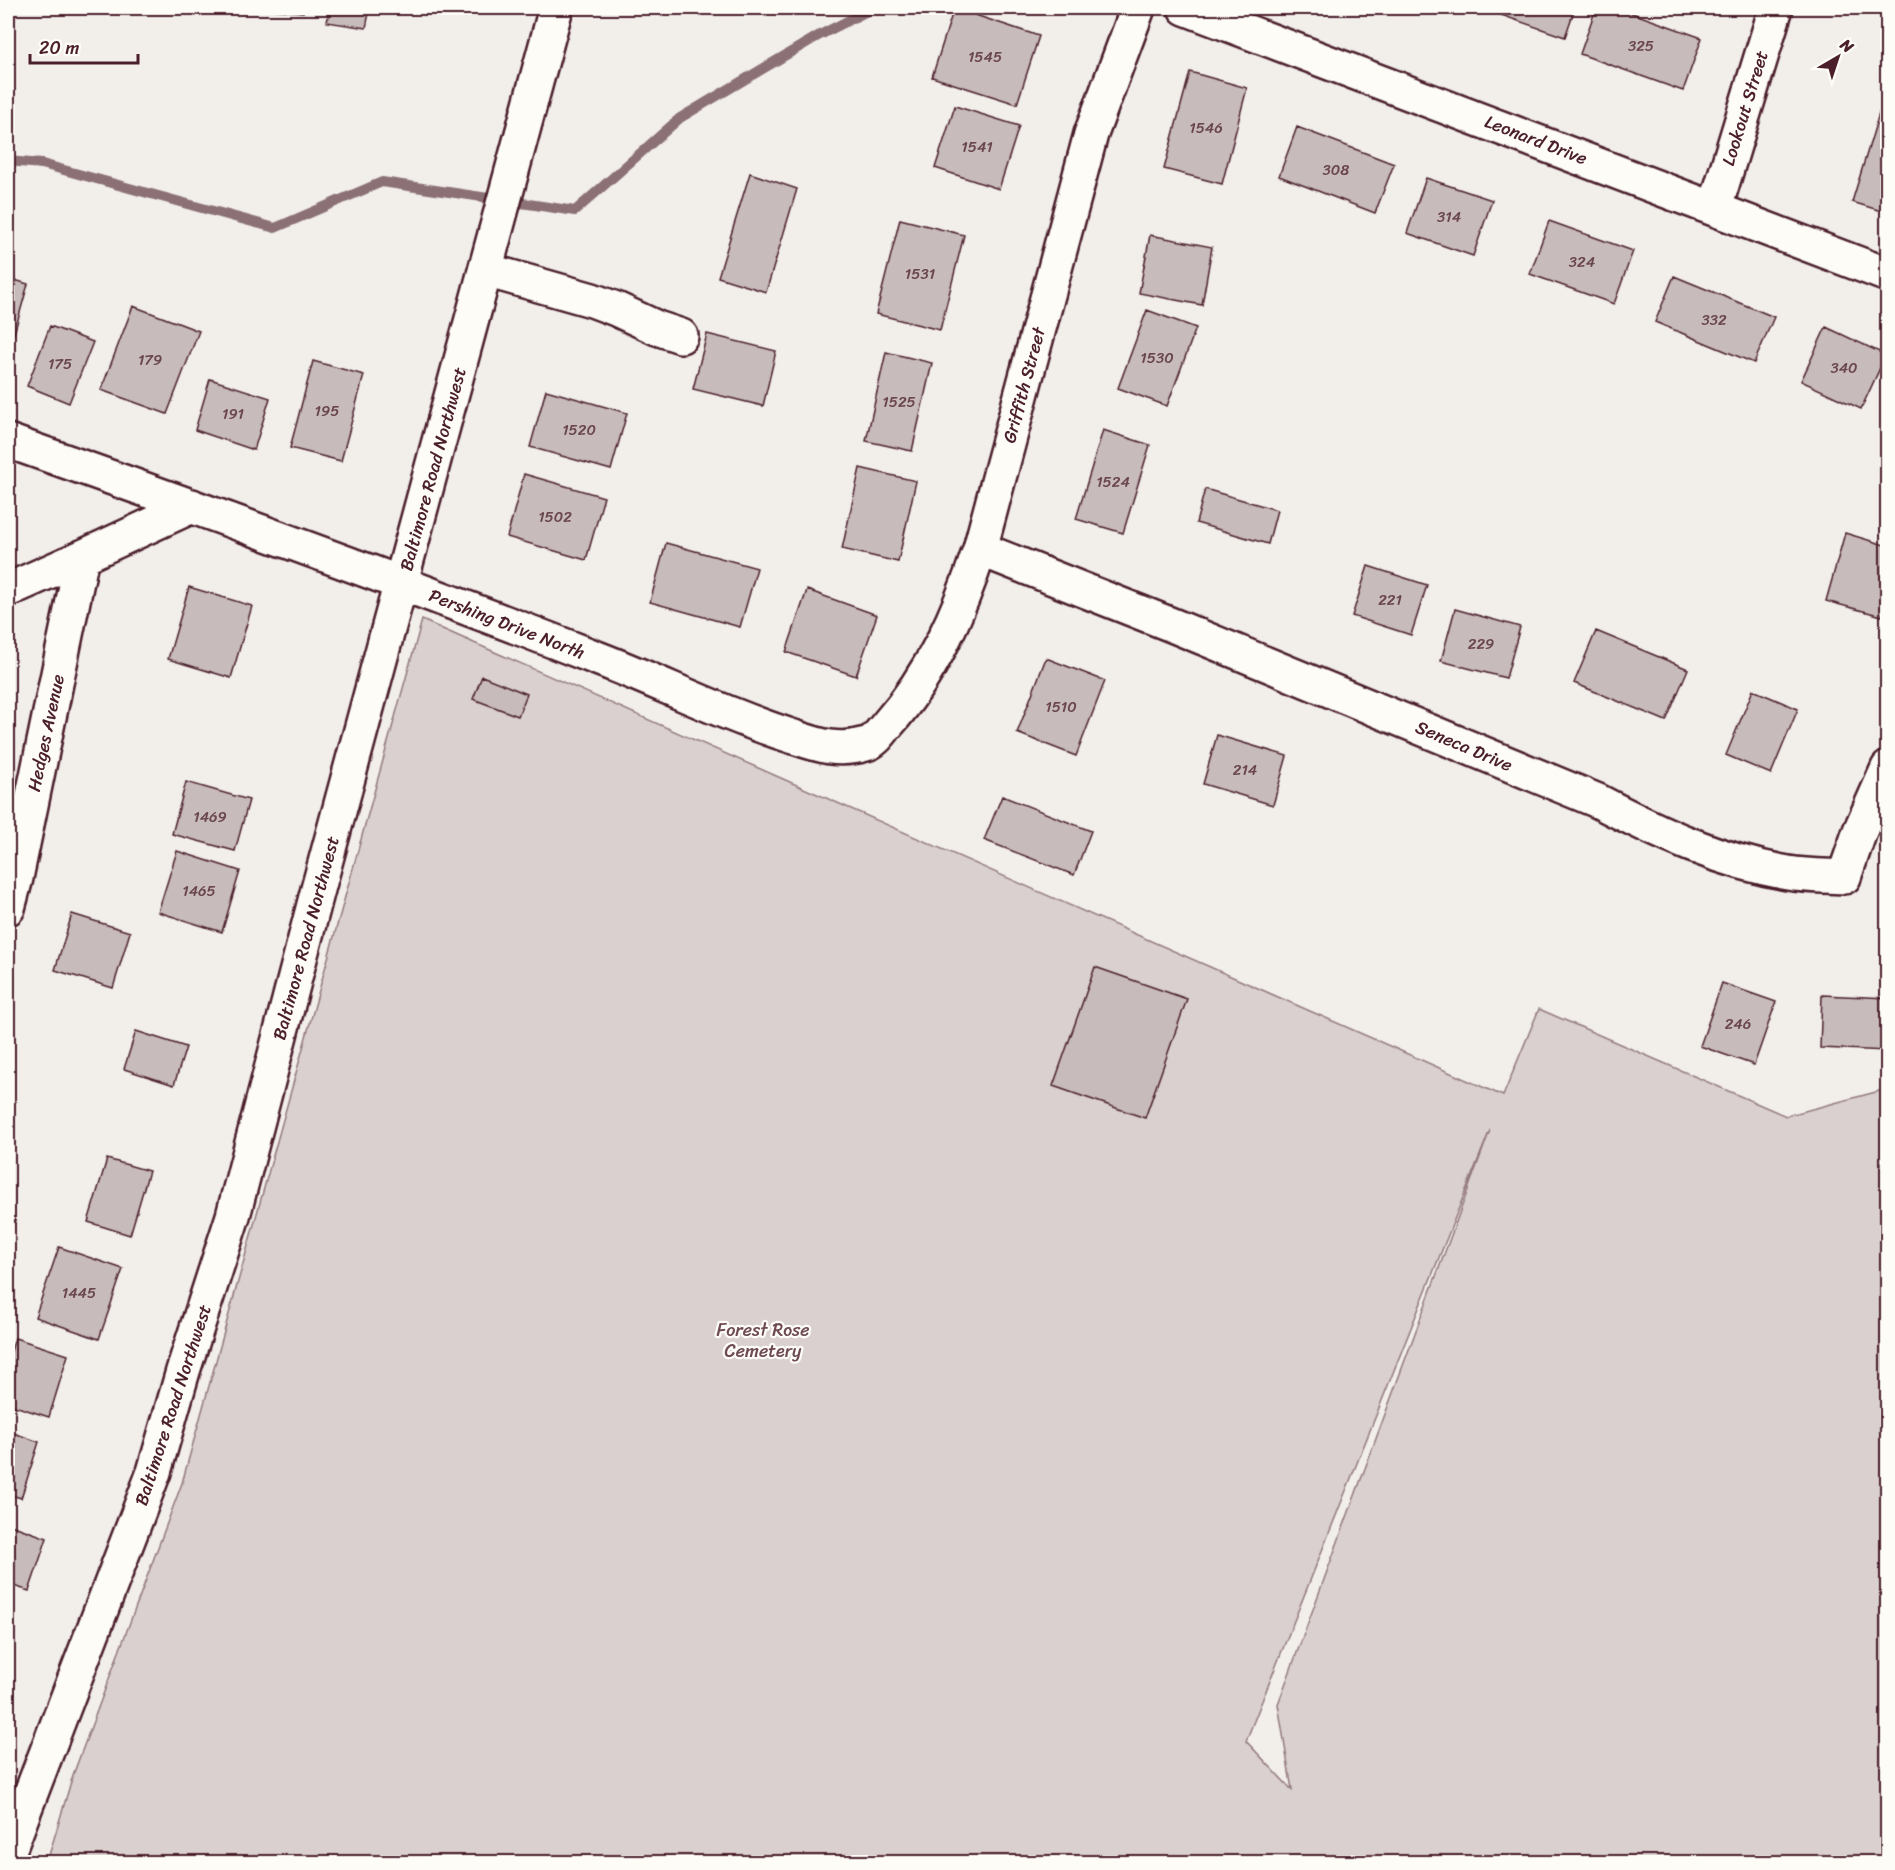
<svg xmlns="http://www.w3.org/2000/svg" width="1895" height="1870" font-family="Sriracha,sans-serif">
	<rect width="100%" height="100%" fill="#f2efeb"/>
	<filter id="ink" filterUnits="userSpaceOnUse"><feTurbulence type="fractalNoise" baseFrequency=".0167" numOctaves="2"/><feDisplacementMap in="SourceGraphic" scale="12" xChannelSelector="R" yChannelSelector="G"/><feConvolveMatrix kernelMatrix="1 2 1 2 8 2 1 2 1" color-interpolation-filters="sRGB"/></filter>
	<g filter="url(#ink)">
		<path fill="#d9d0cf" stroke="#92787d" stroke-width="1.5" fill-rule="evenodd" d="M422,620L1503,1096L1539,1009L1786,1116L1887,1089V1862H47L73,1775L182,1483ZM1490,1130L1278,1704L1292,1790L1246,1741Z"/>
		<g fill="none" stroke-linecap="round" stroke-linejoin="round">
			<path stroke="#8b6f75" stroke-width="10" d="M8,161L42,164L275,228L382,182L575,211L680,118L818,36L873,8"/>
		</g>
		<path fill="#c8bbbb" stroke="#4a1f2b" stroke-width="1.5" d="M260,8H303V12Z
			M330,8H370L366,28L327,22Z
			M954,8L1039,36L1017,104L932,77Z
			M1481,8H1575L1565,37Z
			M1596,8H1618L1702,38L1683,91L1580,54Z
			M1190,72L1247,88L1222,184L1164,169Z
			M1885,94H1888V213L1852,202Z
			M955,106L1019,126L999,189L935,168Z
			M1297,127L1394,164L1375,213L1279,176Z
			M750,173L797,189L766,292L718,277Z
			M1426,178L1492,200L1473,256L1407,233Z
			M900,219L964,235L940,330L876,314Z
			M1549,221L1633,251L1614,304L1530,274Z
			M1150,235L1212,247L1202,305L1139,293Z
			M1674,276L1774,317L1754,363L1655,322Z
			M8,278L28,284L8,355Z
			M133,306L199,331L167,414L101,390Z
			M1147,310L1196,328L1167,406L1118,388Z
			M50,326L93,342L69,403L27,386Z
			M1826,327L1886,355L1861,409L1801,381Z
			M707,334L776,351L763,406L693,389Z
			M886,352L932,363L912,451L866,441Z
			M313,361L364,375L341,461L290,448Z
			M210,379L270,398L254,450L195,430Z
			M546,390L627,413L611,470L530,447Z
			M1103,430L1150,445L1123,533L1076,519Z
			M860,468L916,481L898,562L842,549Z
			M524,474L604,497L586,560L507,537Z
			M1205,489L1277,510L1268,544L1196,523Z
			M1845,533L1888,546V596L1882,616L1826,601Z
			M666,543L757,568L740,627L650,602Z
			M1368,566L1427,585L1411,635L1352,616Z
			M189,587L252,606L231,678L168,659Z
			M807,590L877,615L856,676L786,652Z
			M1455,609L1520,627L1506,678L1441,661Z
			M1596,631L1688,669L1666,721L1574,683Z
			M1046,658L1105,681L1076,756L1017,733Z
			M482,676L527,694L518,716L473,699Z
			M1753,690L1798,709L1771,774L1726,755Z
			M1217,735L1287,756L1273,805L1203,784Z
			M186,782L249,800L235,851L172,834Z
			M1002,796L1091,831L1074,875L984,840Z
			M177,851L240,871L222,932L158,912Z
			M72,914L130,932L113,988L55,970Z
			M1095,967L1187,999L1145,1118L1053,1086Z
			M1722,983L1776,1002L1754,1065L1700,1046Z
			M1822,995L1888,998V1051L1820,1048Z
			M136,1031L186,1047L174,1085L124,1069Z
			M107,1159L149,1171L130,1235L88,1222Z
			M59,1247L123,1269L99,1339L35,1317Z
			M15,1338L68,1355L49,1417L8,1404V1361Z
			M8,1431L39,1442L21,1498L8,1494Z
			M8,1524L47,1538L29,1591L8,1584Z"/>
		<g fill="none" stroke-linecap="round" stroke-linejoin="round">
			<g stroke="#4a1f2b" stroke-width="38">
				<path id="minor" d="M1185,8L1888,275
					M1715,208L1776,8
					M486,270L592,300L616,309L657,328L681,336
					M8,441C207,511 405,583 602,660C666,685 728,716 794,737C820,746 839,752 866,744C875,742 881,732 887,725C932,674 959,613 980,549L1091,134L1138,8
					M980,549L1172,625L1598,801C1659,833 1720,861 1788,873C1806,876 1826,876 1844,877L1860,831L1888,768
					M8,590L82,557L192,506
					M8,908L16,878L82,557"/>
			</g>
			<g stroke="#4a1f2b" stroke-width="38">
				<path id="major" d="M8,1853L154,1472L183,1371L233,1216L317,893L556,8"/>
			</g>
			<use href="#minor" stroke="#fdfcf7" stroke-width="33"/>
			<use href="#major" stroke="#fdfcf7" stroke-width="33"/>
		</g>
	</g>
	<g text-anchor="middle" stroke-width="4.5" stroke-linejoin="round" paint-order="stroke">
		<g font-size="15" fill="#6a464f">
			<text x="1641" y="51">325</text>
			<text x="985" y="62">1545</text>
			<text x="1206" y="133">1546</text>
			<text x="977" y="152">1541</text>
			<text x="1336" y="175">308</text>
			<text x="1449" y="222">314</text>
			<text x="1582" y="267">324</text>
			<text x="920" y="279">1531</text>
			<text x="1714" y="325">332</text>
			<text x="1157" y="363">1530</text>
			<text x="150" y="365">179</text>
			<text x="60" y="369">175</text>
			<text x="1844" y="373">340</text>
			<text x="899" y="407">1525</text>
			<text x="327" y="416">195</text>
			<text x="233" y="419">191</text>
			<text x="579" y="435">1520</text>
			<text x="1113" y="487">1524</text>
			<text x="555" y="522">1502</text>
			<text x="1390" y="605">221</text>
			<text x="1481" y="649">229</text>
			<text x="1061" y="712">1510</text>
			<text x="1245" y="775">214</text>
			<text x="210" y="822">1469</text>
			<text x="199" y="896">1465</text>
			<text x="1738" y="1029">246</text>
			<text x="79" y="1298">1445</text>
		</g>
		<g font-size="18" fill="#4a1f2b" stroke="#fdfcf7">
			<text transform="translate(1745 108) rotate(-73)" y="6">Lookout Street</text>
			<text transform="translate(1536 140) rotate(21)" y="6">Leonard Drive</text>
			<text transform="translate(1024 385) rotate(-75)" y="6">Griffith Street</text>
			<text transform="translate(433 469) rotate(-75)" y="6">Baltimore Road Northwest</text>
			<text transform="translate(507 624) rotate(21)" y="6">Pershing Drive North</text>
			<text transform="translate(46 733) rotate(-78)" y="6">Hedges Avenue</text>
			<text transform="translate(1464 746) rotate(23)" y="6">Seneca Drive</text>
			<text transform="translate(306 938) rotate(-75)" y="6">Baltimore Road Northwest</text>
			<text transform="translate(173 1405) rotate(-72)" y="6">Baltimore Road Northwest</text>
		</g>
		<g font-size="18" fill="#6e4b54" stroke="#fdfcf7">
			<text x="763" y="1336">Forest Rose<tspan x="763" dy="21">Cemetery</tspan></text>
		</g>
	</g>
	<rect width="1895" height="1870" fill="none" stroke="#fdfcf7" stroke-width="30"/>
	<rect x="15" y="15" width="1865" height="1840" fill="none" stroke="#4a1f2b" stroke-width="2" filter="url(#ink)"/>
	<g transform="translate(1838 57) rotate(39)" stroke="#fdfcf7" stroke-width="4.5" paint-order="stroke">
	<path d="M0-4.5L10 22L0 15L-10 22Z" fill="#4a1f2b"/>
	<text y="-9" font-size="16" font-weight="bold" text-anchor="middle" fill="#4a1f2b">N</text>
	</g>
	<path d="M30 54v9h108v-9" fill="none" stroke="#4a1f2b" stroke-width="3"/>
	<text x="39" y="54" font-size="18" fill="#4a1f2b" stroke="#fdfcf7" stroke-width="4.5" paint-order="stroke">20 m</text>
</svg>
